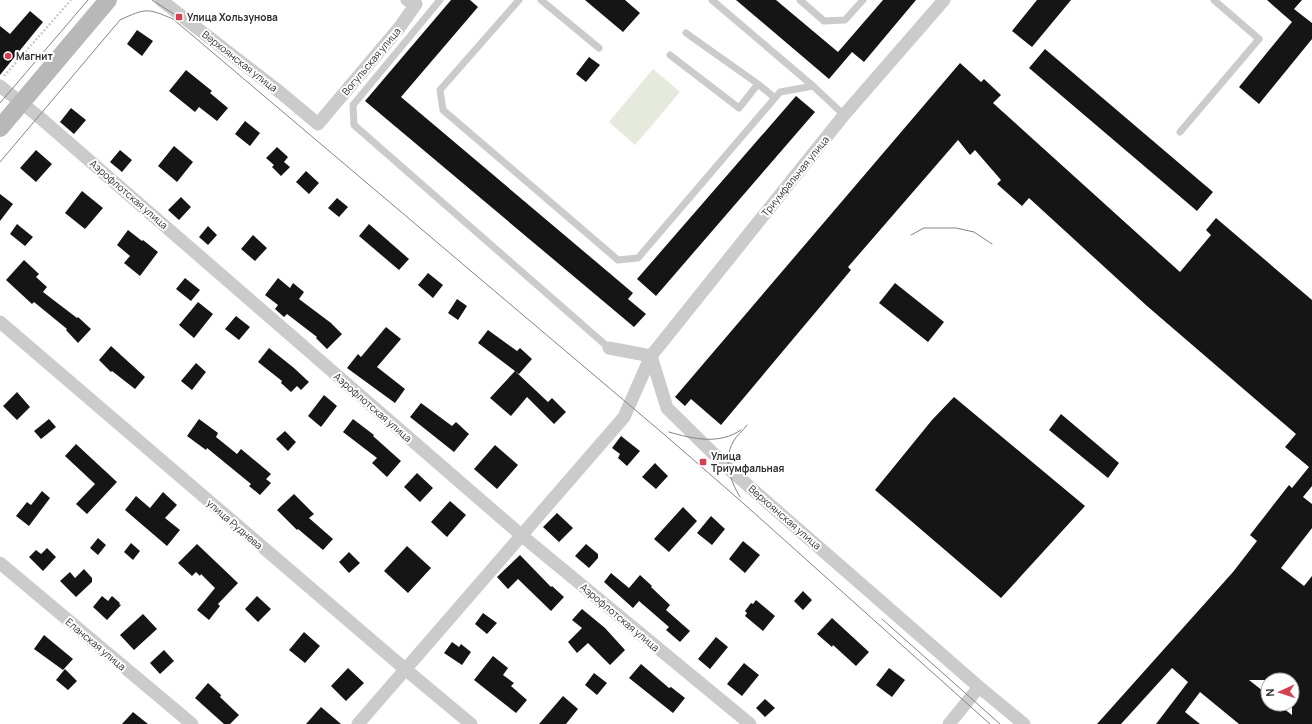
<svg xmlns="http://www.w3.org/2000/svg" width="1312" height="724" font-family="Manrope,sans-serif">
	<rect width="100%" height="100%" fill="#fff"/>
	<path fill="#e5eadd" d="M653,69L680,92L635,145L609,122Z"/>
	<path fill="#151515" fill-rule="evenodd" d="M451,0H470L478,7L401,97L633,293L628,299L646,314L634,327L365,101Z
		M585,0H625L640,13L623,32Z
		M736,0H776L838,52L883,0H916L864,62L852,52L829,79Z
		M1037,0H1071L1032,47L1012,31Z
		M1267,0H1302L1294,9L1312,23V39L1259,104L1239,87L1292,22Z
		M30,11L43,22L0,75V26L10,34Z
		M137,30L153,41L142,56L127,44Z
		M1045,49L1213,192L1197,211L1029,68Z
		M589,57L600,65L586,82L576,74Z
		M960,63L981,82L984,79L1001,95L993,103L1180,272L1211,235L1206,230L1216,218L1312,300V486L1303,497L1312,504V528L1281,568L1304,586L1312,576V724H1239L1200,692L1185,712L1200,724H1156L1188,682L1172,668L1121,724H1097L1233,572L1257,541L1250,535L1289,485L1292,488L1309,467L1285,447L1296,434L1147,306L1029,198L1022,206L997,184L1001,180L975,150L970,155L958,140L848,267L851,270L721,425L691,399L685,406L675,397ZM1249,680H1292V715L1278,704H1268V695Z
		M186,70L212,91L210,93L228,108L217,121L199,107L195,112L169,91Z
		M796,96L815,112L656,296L637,279Z
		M71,108L86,120L74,134L60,122Z
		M245,121L260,133L250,146L235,134Z
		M174,146L193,162L177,182L158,166Z
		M277,147L288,157L284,162L290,167L281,176L272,167L274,165L266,158Z
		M36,150L52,164L36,182L20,168Z
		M120,150L132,160L122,172L110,162Z
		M306,171L319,183L309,194L296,182Z
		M82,191L103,208L85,229L65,213Z
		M0,194L13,204L0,221Z
		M181,197L191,207L179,220L168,210Z
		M337,198L348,207L339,217L328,208Z
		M17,224L33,237L25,246L10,234Z
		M369,224L409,259L399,270L359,236Z
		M208,226L217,235L208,245L199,237Z
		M128,230L142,241L143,240L158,252L140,276L124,263L130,256L117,245Z
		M253,235L267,248L255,261L241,249Z
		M24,260L39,274L36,277L47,287L43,292L77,318L78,317L91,329L78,343L66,330L67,329L34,302L32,304L6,280Z
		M428,273L443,285L433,298L418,285Z
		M185,278L200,290L191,301L176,289Z
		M278,278L290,288L293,283L304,292L299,299L331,323L342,334L327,349L316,338L317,337L287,314L284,317L275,309L278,305L265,295Z
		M895,283L944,322L928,342L879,303Z
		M457,299L467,306L458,320L448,313Z
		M198,302L213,314L194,338L179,325Z
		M236,316L250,327L239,340L225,329Z
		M386,327L401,339L377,367L405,389L395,403L347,368L358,354L361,357Z
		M488,330L517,351L520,348L532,359L519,374L478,343Z
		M111,346L145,377L135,389L112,371L111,372L99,360Z
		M269,348L294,368L309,382L301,390L297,386L291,392L281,383L282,381L258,362Z
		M196,363L206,372L192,390L181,381Z
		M515,371L548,402L552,398L566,412L554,424L527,397L511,416L490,398Z
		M17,392L30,407L17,420L3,406Z
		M324,395L337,406L321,427L308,416Z
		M954,397L1085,506L1001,598L875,490L932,420Z
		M421,403L452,426L456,422L469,434L454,452L410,417Z
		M1061,414L1119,463L1108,478L1049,430Z
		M49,419L56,427L41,439L34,431Z
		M199,419L218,433L216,437L237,454L241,449L271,474L266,479L271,483L260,495L249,486L251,484L207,448L206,450L187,436Z
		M353,419L374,435L373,436L401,461L387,477L372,463L377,458L343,432Z
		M285,431L296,442L288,451L276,439Z
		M621,436L640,451L627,466L618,458L620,454L612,448Z
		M76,444L117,482L87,514L76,504L95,484L65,456Z
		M495,445L518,465L497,489L474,469Z
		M655,463L668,476L656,489L642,477Z
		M417,473L433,488L420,502L404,487Z
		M42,491L50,498L29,526L16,516L27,502L31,505Z
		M163,492L177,505L165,518L180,530L167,546L125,510L136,496L150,508Z
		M294,494L314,514L309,518L333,539L323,550L298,529L297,530L277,510Z
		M450,501L466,515L447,537L431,522Z
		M683,507L697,521L669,552L654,539Z
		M557,513L573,528L559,542L543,527Z
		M711,516L725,529L712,545L697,533Z
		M98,538L106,545L98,555L90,548Z
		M743,541L760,555L745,573L729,559Z
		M131,543L140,551L133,560L124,552Z
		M197,544L238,583L218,604L220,606L209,620L197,610L215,588L201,574L200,576L196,572L192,576L178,563Z
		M586,544L598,554V558L589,568L575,556Z
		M407,546L431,568L408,593L384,571Z
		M47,548L56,557L43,571L29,557L36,550L41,554Z
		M349,552L360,563L349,573L339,562Z
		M520,555L551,587L552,586L564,597L551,611L518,579L508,589L497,577Z
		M84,569L92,578V582L76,597L60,581L70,572L75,578Z
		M611,573L629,588L640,575L652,586L651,587L670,605L666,610L690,631L680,642L666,630L669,627L639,601L633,608L604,582Z
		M803,591L812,600L803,610L794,601Z
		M102,596L108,601L112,596L120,603L119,604L121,605L107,620L93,607Z
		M257,596L271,609L258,622L245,609Z
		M756,600L775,616L763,631L745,616L747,613L745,611L751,603L753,604Z
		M582,609L605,628L625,650L610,665L588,643L577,653L568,642L582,628L572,620Z
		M483,613L497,623L487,634L475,624Z
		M143,614L157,629L134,650L120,635Z
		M832,618L869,652L856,666L833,645L832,647L817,634Z
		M304,632L320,646L305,663L289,650Z
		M44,635L73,659L63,670L34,649Z
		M716,637L728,647L710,669L698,659Z
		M452,642L459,647L461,644L471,652L462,665L444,653Z
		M164,650L174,661L160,674L150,663Z
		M493,656L508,668L503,675L514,683L511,686L527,700L516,713L474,680Z
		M744,663L759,675L742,696L727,684Z
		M641,664L669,688L671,687L685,698L673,713L629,678Z
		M348,668L364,683L346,701L331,686Z
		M889,668L905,680L892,697L876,685Z
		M65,669L77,681L68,690L56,680Z
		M594,673L607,683L597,695L585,685Z
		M208,683L221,695L220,697L239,715L230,724H224L195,698Z
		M563,696L578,709L566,724H539Z
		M765,699L775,708L765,717L756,708Z
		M321,707L341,724H306Z
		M133,712L148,724H122Z"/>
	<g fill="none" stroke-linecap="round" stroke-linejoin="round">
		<path stroke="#cbcbcb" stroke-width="2.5" stroke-dasharray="2 2" stroke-linecap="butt" d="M4,76L71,0"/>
		<path stroke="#cbcbcb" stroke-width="7" d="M440,0L353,105L354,125L609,348
			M519,0L440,90L443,110L618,260L638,258L780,92L813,86
			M541,0L599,48
			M712,0L813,86L844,115
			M800,0L824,21L845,20L863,0
			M686,33L758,84
			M670,55L739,108L758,84L775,98
			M1180,132L1259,39L1214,0"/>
		<path stroke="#cbcbcb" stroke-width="13" d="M161,0L281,93L318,124L399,28L416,4L407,0
			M0,86L38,116L521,535L750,724
			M0,322L405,669L471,724
			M609,348L651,356L667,408L728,468L979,687L1024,724
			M0,563L192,724
			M358,724L624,417L651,356L844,115L944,0
			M949,724L979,687"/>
		<path stroke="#b8b8b8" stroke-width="18" d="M0,128L108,0"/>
		<path stroke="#838383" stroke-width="1" d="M152,0L177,16
			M0,103L88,0
			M0,162L120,20C146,8 147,8 173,19L666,436L743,503L990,724
			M911,235L924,228H956L974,232L992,244
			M669,432C693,439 719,445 741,430
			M740,497C730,480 723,461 733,442C736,436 743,431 747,425
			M882,619L1000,724"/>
	</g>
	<g fill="#d54051" stroke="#fff" stroke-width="1.5">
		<rect x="175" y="13" width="8" height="8" rx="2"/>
		<circle cx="8" cy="56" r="4"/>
		<rect x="699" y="458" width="8" height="8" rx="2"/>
	</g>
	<g text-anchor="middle" stroke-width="4" stroke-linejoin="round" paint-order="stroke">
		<g font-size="10" font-weight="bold" fill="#2e2e2e" stroke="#fff" text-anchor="start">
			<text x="187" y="21">Улица Хользунова</text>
			<text x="16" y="60">Магнит</text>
			<text x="711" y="460">Улица<tspan x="711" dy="12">Триумфальная</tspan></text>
		</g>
		<g font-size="10" fill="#2e2e2e" stroke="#fff">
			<text transform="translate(240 61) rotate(38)" y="4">Верхоянская улица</text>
			<text transform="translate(371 61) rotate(-50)" y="4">Вогульская улица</text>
			<text transform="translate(795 176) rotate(-51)" y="4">Триумфальная улица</text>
			<text transform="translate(129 194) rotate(41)" y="4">Аэрофлотская улица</text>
			<text transform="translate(373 407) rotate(41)" y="4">Аэрофлотская улица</text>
			<text transform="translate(785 517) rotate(41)" y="4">Верхоянская улица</text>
			<text transform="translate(235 524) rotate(41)" y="4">улица Руднева</text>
			<text transform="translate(620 617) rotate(40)" y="4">Аэрофлотская улица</text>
			<text transform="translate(96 644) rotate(40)" y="4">Еланская улица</text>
		</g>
	</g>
	<g transform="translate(1280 692) rotate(267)"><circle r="19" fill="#ffffff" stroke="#ababab"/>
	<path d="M0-3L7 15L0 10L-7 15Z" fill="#d54051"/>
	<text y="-6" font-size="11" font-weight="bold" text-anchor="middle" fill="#2e2e2e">N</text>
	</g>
</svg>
